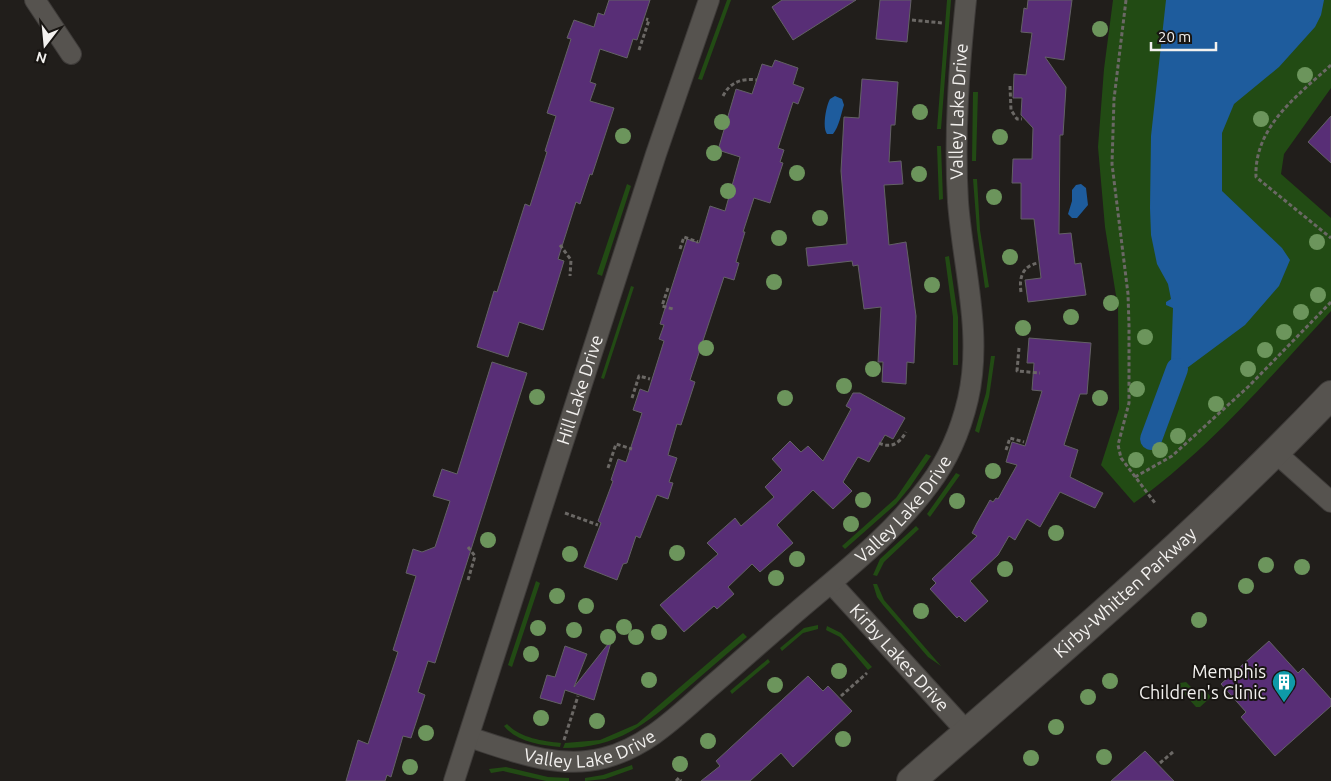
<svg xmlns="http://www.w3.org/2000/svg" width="1331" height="781" font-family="Ubuntu,sans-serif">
	<rect width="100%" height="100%" fill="#211e1b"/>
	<path fill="#224b14" d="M727,0H731L702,80L698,79Z
		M947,0H951L941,129H937Z
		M1113,0H1331V88L1284,154L1281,174L1331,218V311C1270,377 1207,452 1134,503L1101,465L1119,409L1118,308L1105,227L1098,147L1104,69Z
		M973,92H978L976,161H972Z
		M937,146H941L943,199L939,200Z
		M973,179H977L980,230L989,287L985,288L977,230Z
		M627,184L631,186L602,276L597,274Z
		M949,256L958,317V365H953V317L945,257Z
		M631,286L634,287L604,379L601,378Z
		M991,356H995L989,397L979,433L975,431L986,393Z
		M926,454L931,456L910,487L896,504L845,549L842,546L896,498Z
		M956,473L960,475L930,517L927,514Z
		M916,526L919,529L884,562L877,576L873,575L880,559Z
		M536,581L540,583L512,667L508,665Z
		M873,584H877L884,600L941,666L928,657L883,605L877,597Z
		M818,625V629L803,633L782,651L780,648L804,628Z
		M827,626L841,633L872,667L868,670L840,637L826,630Z
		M743,633L747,637C726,654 706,672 685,690C646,724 618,748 563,748L565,743L600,740L637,724Z
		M768,659L770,662L732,694L730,691Z
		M1186,682L1198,694L1204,689L1211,697L1200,707H1196L1178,687L1180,683Z
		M507,724C520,738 542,741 561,743L560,747C540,745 517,742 504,726Z
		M632,765L633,769L605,779L585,781V778L603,775Z
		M506,767L548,777L569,778V781H546L503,771L491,773L489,769Z"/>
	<path fill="#1e5c9d" d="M1166,0H1324L1321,15L1315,27L1279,67L1234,104L1222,133V191L1282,248L1290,260L1279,286L1245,325L1187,368L1177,369L1171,363L1173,308L1166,305V302L1171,299L1168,284L1157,264L1151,235L1150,208L1151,136Z
		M835,96L842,99L844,105C841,114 839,127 833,134H827C822,128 826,106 830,99Z
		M1081,184L1086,188L1088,205L1077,218H1072L1068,214L1072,201V190L1076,185Z"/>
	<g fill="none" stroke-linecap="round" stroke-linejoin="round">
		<path stroke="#1e5c9d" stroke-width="22" d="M1151,439L1177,369"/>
	</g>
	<path fill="#582e76" stroke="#636165" d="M609,0H650L637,40L633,39L627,58L600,49L590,82L596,84L590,101L614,108L592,175L590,174L580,204L576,202L558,259L564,261L543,330L519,322L508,357L477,347L494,291L497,292L525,204L530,206L547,152L545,151L556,116L547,113L571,39L567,38L574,20L594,27L598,13L604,15Z
		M782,0H856L793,40L772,7Z
		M880,0H911L907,42L876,39Z
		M1028,0H1072L1064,60L1045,57L1066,87L1063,135H1060L1059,234L1071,233L1075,264L1081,263L1086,295L1028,302L1025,280L1041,278L1034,219H1021V183H1012L1013,159H1032L1033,128L1021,115L1022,98H1013L1014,74L1026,75L1032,33L1021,32L1024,8L1027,9Z
		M775,60L798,68L793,84L804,88L798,104L793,102L778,148L784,150L780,162L783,163L770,203L754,198L743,232H745L736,262L739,263L734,280L724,277L690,380L695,382L681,425L677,424L668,455L677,458L669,482L673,483L668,499L657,495L640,538L636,536L627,563L623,564L617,580L584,567L601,523L598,521L613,481L611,480L618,459L626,462L642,413L633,410L640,389L648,392L664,341L659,339L664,325L660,324L687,239L699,243L710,206L725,211L740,157L718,150L736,89L752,94L762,64L772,67Z
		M862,79L898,82L895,125H891L889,162L901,161L903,184L884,185L889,245L906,242L916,316L914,363L907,362L906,384L882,382L883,362H878L881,307L864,309L858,265L853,266L852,261L808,266L806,248L847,244L841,171L844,117L859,118Z
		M1331,116V163L1308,142Z
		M1029,338L1091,343L1087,394H1080L1064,445L1078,450L1070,477L1103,493L1095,508L1060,492L1040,527L1027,519L1015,540L1009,536L998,555L970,581L988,601L965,622L959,616L957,618L930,589L936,583L932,579L977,536L972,533L977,523L990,500L993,502L996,498L998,499L1017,465L1006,462L1012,442L1025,446L1042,391L1032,390L1034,363H1027Z
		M492,362L527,373L435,663L428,661L418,692L425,695L411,738L403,736L391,777L387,775L385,781H346L358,740L368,744L398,652L393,650L416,576L406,573L413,549L422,552L435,547L450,501L433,496L442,469L457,474Z
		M853,393H860L905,418L893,439L885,435L869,462L858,457L843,482L852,491L833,509L813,490L777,525L793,543L760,572L752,564L728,587L734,594L717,609L714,606L684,632L660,605L718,554L707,543L735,518L741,526L774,497L765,487L782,470L772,459L790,441L801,452L808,446L823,461L851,409L846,406Z
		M612,639L594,700L565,690L561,704L540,698L547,675L555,677L565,646L587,654L574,687Z
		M1269,641L1298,673L1303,668L1331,699V706L1275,756L1241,717L1246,712L1221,684Z
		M808,676L823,691L828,686L852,711L793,767L781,753L750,781H701L720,766L716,761Z
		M1145,751L1174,781H1111Z"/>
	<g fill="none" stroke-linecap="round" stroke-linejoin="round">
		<g stroke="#3e3b39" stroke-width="22">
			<g id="minor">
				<path d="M35,0L71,54"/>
				<path d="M1276,453L1331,502"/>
				<path id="s1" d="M832,584L967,732"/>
				<path id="s2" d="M469,737C512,751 558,770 604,758C647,747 677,716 709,688C735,666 760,643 786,621C835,578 889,539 929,485C948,460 961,429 968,399C983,333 963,268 958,202C954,135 959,68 966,0"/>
				<path id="s3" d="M454,781L656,154L709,0"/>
			</g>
		</g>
		<g stroke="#3e3b39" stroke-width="30">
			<g id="secondary">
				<path id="s4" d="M911,781C1055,656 1200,533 1331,395"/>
			</g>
		</g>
		<path stroke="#6b6865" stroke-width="3" stroke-dasharray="4 2.5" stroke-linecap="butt" d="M1126,0L1114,99L1112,164L1128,294L1129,325V403L1118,445L1121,458L1155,503
			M912,20L942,23
			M639,50L649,20L646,19
			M1331,65C1297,96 1254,127 1256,177L1331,238
			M1010,86L1011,110L1017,119H1022
			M723,96C730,82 742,78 757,80
			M560,245L571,260L570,276
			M680,249L684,237L698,242
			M668,288L662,306L673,309
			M1021,292C1019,278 1022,266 1038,263
			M1019,348L1017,371L1040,373
			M632,398L639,376L650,379
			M879,443C891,449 900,443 906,432
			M1006,450L1010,438L1024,442
			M608,468L616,444L632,449
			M1135,477L1172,456L1249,386L1331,302
			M565,513L598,525
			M468,580L475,556L468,547
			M841,696L867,673
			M564,740L578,696
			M1160,763L1173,752
			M676,781L679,778L681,781"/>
		<use href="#minor" stroke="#56534f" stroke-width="20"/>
		<use href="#secondary" stroke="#56534f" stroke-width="28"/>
	</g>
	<g fill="#6c955c">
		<circle cx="1100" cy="29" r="8"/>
		<circle cx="1305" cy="75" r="8"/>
		<circle cx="920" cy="112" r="8"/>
		<circle cx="1261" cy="119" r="8"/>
		<circle cx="722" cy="122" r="8"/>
		<circle cx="623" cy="136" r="8"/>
		<circle cx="1000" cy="137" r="8"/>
		<circle cx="714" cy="153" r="8"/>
		<circle cx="797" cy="173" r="8"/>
		<circle cx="919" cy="174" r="8"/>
		<circle cx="728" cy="191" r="8"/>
		<circle cx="994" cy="197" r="8"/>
		<circle cx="820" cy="218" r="8"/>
		<circle cx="779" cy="238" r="8"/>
		<circle cx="1317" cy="242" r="8"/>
		<circle cx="1010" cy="257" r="8"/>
		<circle cx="774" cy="282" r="8"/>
		<circle cx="932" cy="285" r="8"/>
		<circle cx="1318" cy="295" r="8"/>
		<circle cx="1111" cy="303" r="8"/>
		<circle cx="1301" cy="312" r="8"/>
		<circle cx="1071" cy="317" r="8"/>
		<circle cx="1023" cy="328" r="8"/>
		<circle cx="1284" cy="332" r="8"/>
		<circle cx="1145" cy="337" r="8"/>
		<circle cx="706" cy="348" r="8"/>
		<circle cx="1265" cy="350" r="8"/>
		<circle cx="873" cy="369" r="8"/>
		<circle cx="1248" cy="369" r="8"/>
		<circle cx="844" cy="386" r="8"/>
		<circle cx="1137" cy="389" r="8"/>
		<circle cx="537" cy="397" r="8"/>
		<circle cx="785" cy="398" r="8"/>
		<circle cx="1100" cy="398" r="8"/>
		<circle cx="1216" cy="404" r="8"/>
		<circle cx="1178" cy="436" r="8"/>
		<circle cx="1160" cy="450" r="8"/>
		<circle cx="1136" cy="460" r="8"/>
		<circle cx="993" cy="471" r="8"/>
		<circle cx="863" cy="500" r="8"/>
		<circle cx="957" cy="501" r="8"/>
		<circle cx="851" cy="524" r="8"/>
		<circle cx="1056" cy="533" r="8"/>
		<circle cx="488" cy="540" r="8"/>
		<circle cx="677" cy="553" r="8"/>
		<circle cx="570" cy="554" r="8"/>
		<circle cx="797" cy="559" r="8"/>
		<circle cx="1266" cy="565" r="8"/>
		<circle cx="1302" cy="567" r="8"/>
		<circle cx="1005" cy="569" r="8"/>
		<circle cx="776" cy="578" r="8"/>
		<circle cx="1246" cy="586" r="8"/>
		<circle cx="557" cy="596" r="8"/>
		<circle cx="586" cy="606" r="8"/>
		<circle cx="921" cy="611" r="8"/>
		<circle cx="1199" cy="620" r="8"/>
		<circle cx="624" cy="627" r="8"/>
		<circle cx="538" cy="628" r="8"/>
		<circle cx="574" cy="630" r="8"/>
		<circle cx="659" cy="632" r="8"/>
		<circle cx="608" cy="637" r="8"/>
		<circle cx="636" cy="637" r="8"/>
		<circle cx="531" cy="654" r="8"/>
		<circle cx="839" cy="671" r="8"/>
		<circle cx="649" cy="680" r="8"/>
		<circle cx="1110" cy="681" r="8"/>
		<circle cx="775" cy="685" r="8"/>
		<circle cx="1088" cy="697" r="8"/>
		<circle cx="541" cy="718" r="8"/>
		<circle cx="597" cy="721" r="8"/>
		<circle cx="1056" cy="727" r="8"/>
		<circle cx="426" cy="733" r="8"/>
		<circle cx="843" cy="739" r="8"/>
		<circle cx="708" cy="741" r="8"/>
		<circle cx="1104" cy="757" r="8"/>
		<circle cx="1031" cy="758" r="8"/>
		<circle cx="680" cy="764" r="8"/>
		<circle cx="410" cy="767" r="8"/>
	</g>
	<defs>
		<g id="building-pin" transform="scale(1.25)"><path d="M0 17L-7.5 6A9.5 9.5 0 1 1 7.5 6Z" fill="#0f9aa8" stroke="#181512"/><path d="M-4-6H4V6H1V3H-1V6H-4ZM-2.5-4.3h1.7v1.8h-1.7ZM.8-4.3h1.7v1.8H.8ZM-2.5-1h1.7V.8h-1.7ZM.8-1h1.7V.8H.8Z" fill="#fff"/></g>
	</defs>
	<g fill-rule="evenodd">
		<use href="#building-pin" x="1284" y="682"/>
	</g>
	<g text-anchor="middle" stroke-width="4" stroke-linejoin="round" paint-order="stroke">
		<g font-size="18" fill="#f3f1ef" stroke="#181512">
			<text dy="6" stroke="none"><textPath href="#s2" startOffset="950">Valley Lake Drive</textPath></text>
			<text dy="6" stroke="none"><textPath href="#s3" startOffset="411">Hill Lake Drive</textPath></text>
			<text dy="6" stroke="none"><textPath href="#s2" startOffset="531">Valley Lake Drive</textPath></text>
			<text dy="6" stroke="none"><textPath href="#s4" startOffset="285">Kirby-Whitten Parkway</textPath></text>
			<text dy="6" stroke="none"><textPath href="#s1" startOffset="100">Kirby Lakes Drive</textPath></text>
			<text dy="6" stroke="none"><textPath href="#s2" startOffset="126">Valley Lake Drive</textPath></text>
		</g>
		<g font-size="18" fill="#f3f1ef" stroke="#181512" text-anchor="end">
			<text x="1266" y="678">Memphis<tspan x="1266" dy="21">Children's Clinic</tspan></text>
		</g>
	</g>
	<g transform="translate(45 45) rotate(196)" stroke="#181512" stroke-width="4" paint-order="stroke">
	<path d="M0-4L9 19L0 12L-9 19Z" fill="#f3f1ef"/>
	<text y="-8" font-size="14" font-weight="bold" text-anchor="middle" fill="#f3f1ef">N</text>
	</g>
	<path d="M1151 42v8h65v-8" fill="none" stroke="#f3f1ef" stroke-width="2.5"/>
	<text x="1158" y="42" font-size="15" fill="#f3f1ef" stroke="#181512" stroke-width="4" paint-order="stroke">20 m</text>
</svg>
